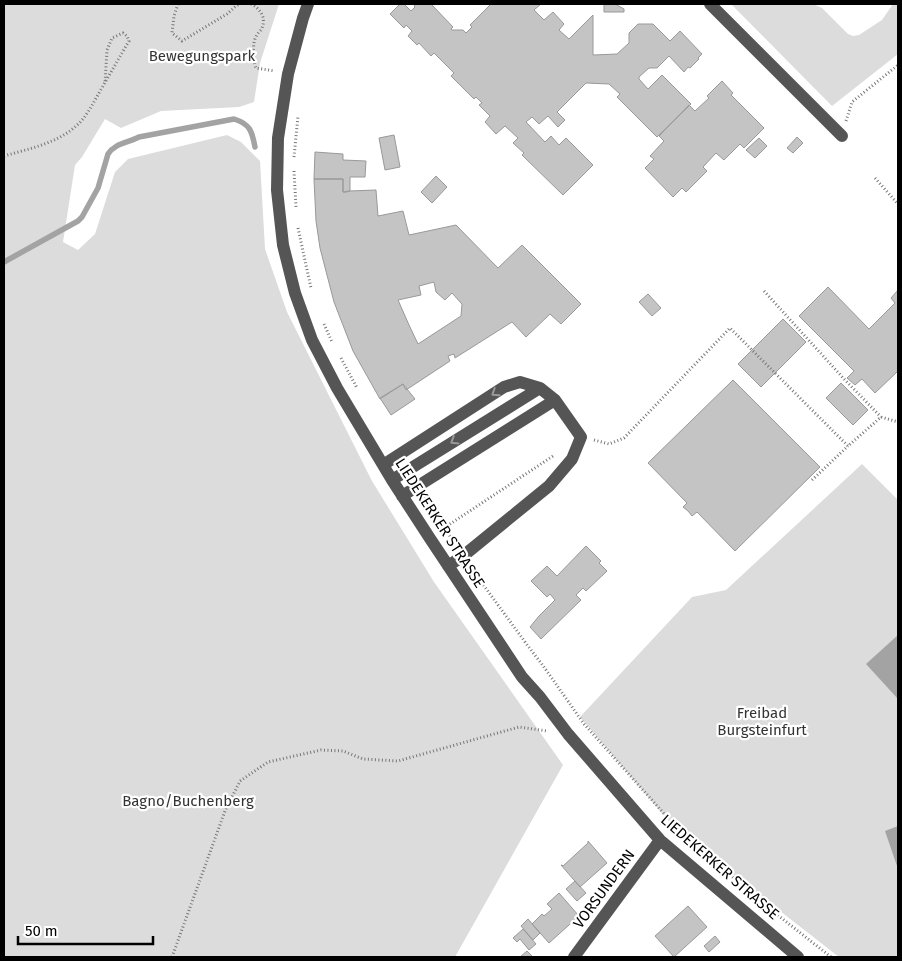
<svg xmlns="http://www.w3.org/2000/svg" width="902" height="961" font-family="'Fira Sans',sans-serif">
	<rect width="100%" height="100%" fill="#fff"/>
	<path fill="#dcdcdc" d="M4,4H279L260,63L254,102L239,107L161,111L121,128L105,119L82,157L75,165L63,242L78,250L95,234L115,172L128,159L227,135L241,142L260,161L265,249L287,312L372,481L434,582L563,765L455,957H4Z
		M731,4H813L822,8L848,34L853,36L859,35L882,20L893,4H898V54L832,106Z
		M862,464L898,500V957H839L677,831L580,717L692,597L726,590Z"/>
	<path fill="#a3a3a3" d="M898,635V699L866,664Z
		M898,826V869L885,831Z"/>
	<g fill="none" stroke-linecap="round" stroke-linejoin="round">
		<path stroke="#a3a3a3" stroke-width="5.5" d="M4,262L78,221L82,217L98,188L108,154C115,143 128,143 139,137L234,119C250,124 252,131 255,147"/>
	</g>
	<path fill="#c4c4c4" stroke="#999" fill-rule="evenodd" d="M400,4H404L411,11L415,7L414,6L416,4H431L453,27L451,29L452,30H463L466,33L472,27L470,25L491,4H541L534,10L544,20L553,12L564,24L559,30L569,39L593,15V55L617,54L629,43V33L638,24H653L670,41L680,31L702,54L698,58L699,59L690,68L688,67L684,72L669,56L657,68H649L639,77V79L648,89L662,75L691,104L657,137L617,97L620,94L609,84L586,83L557,112L565,120L558,127L548,116L539,124L532,117L526,122L545,142L551,136L559,145L566,138L593,165L563,195L522,155L524,153L513,143L518,138L505,126L496,134L485,122L490,116L479,105L482,103L476,97L474,99L451,76L454,73L434,53L431,56L419,43L417,45L408,36L412,31L406,25L404,28L390,14Z
		M604,4H615L624,9V12H604Z
		M722,81L733,93L731,95L764,128L744,148L740,144L724,160L716,153L703,167L707,171L686,192L682,188L673,197L645,168L654,159L650,156L664,141L659,136L689,105L695,111L709,98L707,96Z
		M394,135L400,167L385,170L379,138Z
		M797,137L803,143L793,153L787,148Z
		M759,138L767,146L755,158L746,150Z
		M315,152L343,154V160L366,161L365,177H350V191L343,192V179H314Z
		M436,176L447,187L432,203L421,192Z
		M314,179H343V192H347L349,191L376,190L378,216L403,211L409,235L456,225L498,268L522,245L581,304L561,324L550,314L526,337L512,322L455,358L454,354L448,356L450,361L406,390L403,384L380,399L353,351L334,302L320,248L316,221ZM434,282L436,292L445,300L452,293L461,303L462,304L461,316L418,344L409,325L398,300L421,295L419,286Z
		M828,287L869,329L895,303L891,298L898,290V371L875,393L862,379L855,385L847,378L854,371L799,316Z
		M648,294L661,308L652,316L639,302Z
		M783,319L806,342L761,387L738,364Z
		M733,380L820,467L735,551L697,512L692,516L688,511L683,507L687,503L648,463Z
		M841,383L868,410L853,425L826,398Z
		M403,384L415,399L391,415L380,398Z
		M586,546L601,561L599,563L607,571L586,591L583,588L576,595L581,600L541,639L530,627L539,616L555,600L550,594L547,597L531,581L547,566L557,576Z
		M588,841L607,863L580,887L561,865H562L563,866L588,843Z
		M575,881L586,893L577,901L566,889Z
		M559,893L579,916L549,943L532,924L542,914L544,916L552,909L547,904Z
		M688,906L707,927L674,957L655,936Z
		M528,919L540,933L533,940L521,926Z
		M523,929L536,944L529,950L520,939L517,942L513,938Z
		M715,936L720,942L709,952L704,946Z
		M527,951L533,957H520Z"/>
	<g fill="none" stroke-linecap="round" stroke-linejoin="round">
		<path stroke="#777" stroke-width="3" stroke-dasharray="1 2.5" stroke-linecap="butt" d="M178,4L174,16L172,33L182,41L227,14L236,6L240,4
			M251,4C261,9 267,19 261,30C259,32 257,34 256,37C252,43 253,62 256,68L275,71
			M846,121L852,102L898,65
			M4,156C28,149 55,144 75,127C86,118 92,105 99,93C108,77 117,62 126,46L129,41L127,36L123,33L112,38L107,50L105,83
			M294,157L298,116
			M294,171L296,207
			M875,178L898,204
			M298,228L311,288
			M764,291L845,380L881,417
			M324,324L332,342
			M341,358L357,388
			M594,440L609,444L624,438L730,328L848,446L881,417L898,422
			M812,480L848,446
			M425,497L455,544
			M444,528L553,456
			M471,568L528,646L544,667L584,724L676,827L761,902L831,957
			M172,957L225,811L240,781L268,762L321,750L343,751L363,759L398,761L519,727L547,731"/>
		<path stroke="#555" stroke-width="12" d="M308,4L303,18L288,74L278,138L277,190L283,245L295,293L312,340L337,388L392,480L429,537L522,677L540,697L568,734L660,840L798,957
			M710,4L842,136
			M383,465L504,387L520,382L540,388L555,400L581,437L572,459L549,486L463,556L448,566
			M392,480L540,388
			M402,496L555,400
			M574,957L660,840"/>
	</g>
	<defs><path id="oneway-chevron" d="M-2-3.5L2.5 0L-2 3.5" fill="none" stroke-width="1.6" stroke-linecap="round" stroke-linejoin="round" transform="scale(1.25)"/></defs>
	<g stroke="#999">
		<use href="#oneway-chevron" transform="translate(495 393) rotate(147)"/>
		<use href="#oneway-chevron" transform="translate(454 441) rotate(148)"/>
	</g>
	<g text-anchor="middle" stroke-width="4.5" stroke-linejoin="round" paint-order="stroke">
		<g font-size="15" fill="#333" stroke="#fff">
			<text x="202" y="61">Bewegungspark</text>
			<text x="762" y="718">Freibad<tspan x="762" dy="17">Burgsteinfurt</tspan></text>
			<text x="188" y="806">Bagno/Buchenberg</text>
		</g>
		<g font-size="15" fill="#000" stroke="#fff">
			<text transform="translate(440 523) rotate(57)" y="5">LIEDEKERKER STRASSE</text>
			<text transform="translate(720 867) rotate(41)" y="5">LIEDEKERKER STRASSE</text>
			<text transform="translate(604 889) rotate(-54)" y="5">VORSUNDERN</text>
		</g>
	</g>
	<rect width="902" height="961" fill="none" stroke="#000000" stroke-width="10"/>
	<path d="M18 936v8h135v-8" fill="none" stroke="#000000" stroke-width="2.5"/>
	<text x="25" y="936" font-size="15" fill="#000000" stroke="#ffffff" stroke-width="4" paint-order="stroke">50 m</text>
</svg>
